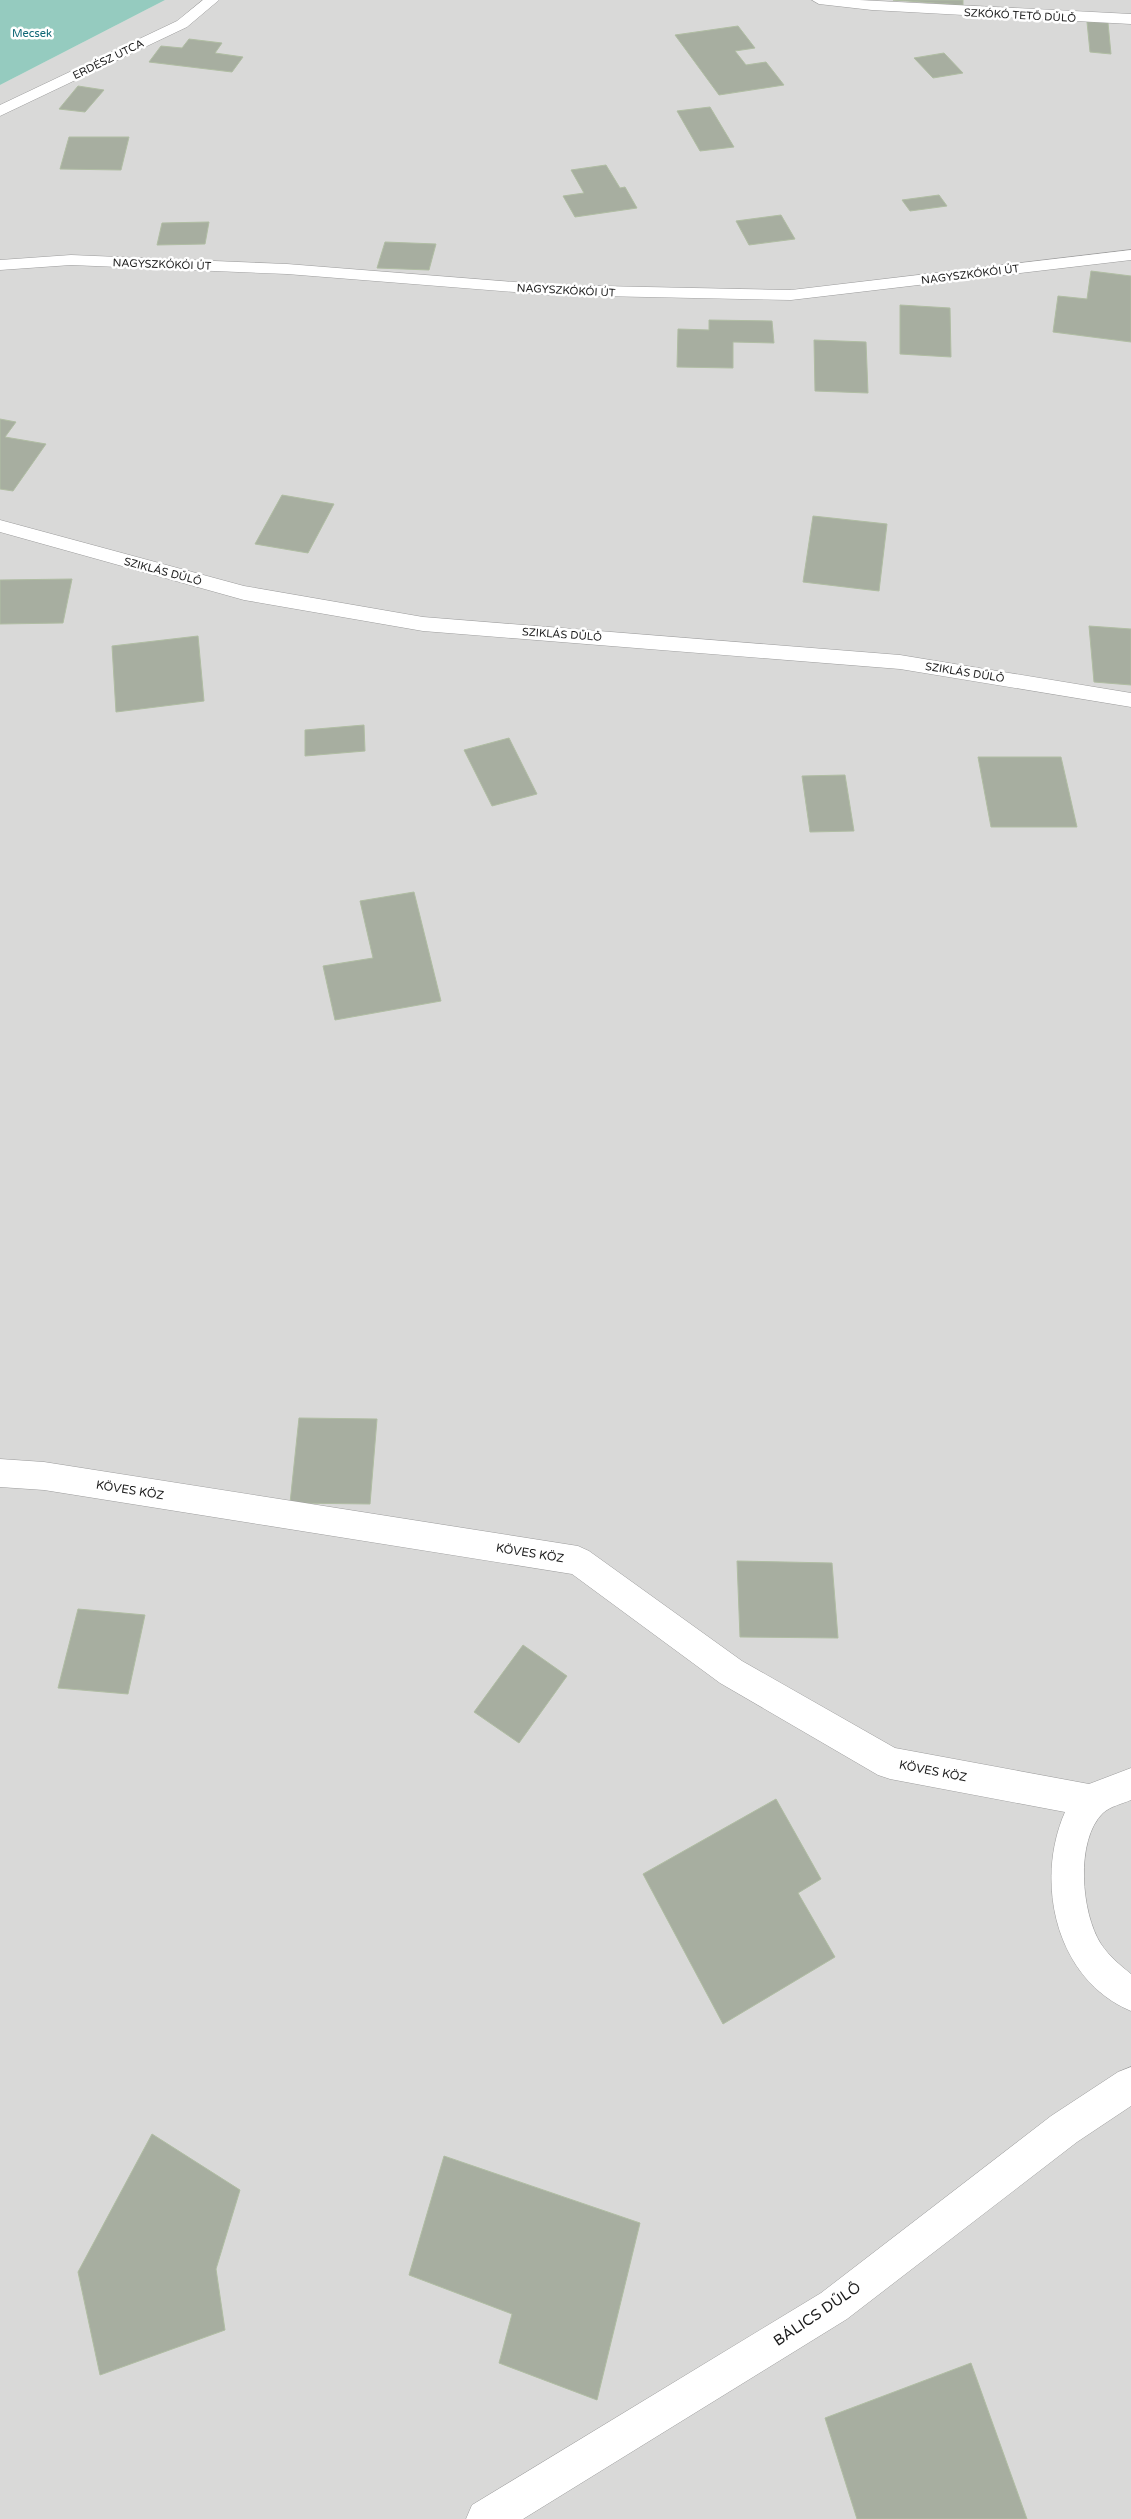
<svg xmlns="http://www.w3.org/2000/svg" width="1131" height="2519" font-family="'Varela Round',sans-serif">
	<rect width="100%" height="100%" fill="#e3ece0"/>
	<path fill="#d9d9d8" d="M165,0H1131V2519H0V85Z"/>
	<path fill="#95cbbf" d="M0,0H165L0,85Z"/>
	<path fill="#a7aea0" stroke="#b0bda3" d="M893,0H963V5Z
		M1087,22L1108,23L1111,54L1090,52Z
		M738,26L755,48L735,51L746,65L766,62L784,85L719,95L675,35Z
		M189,39L222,43L215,53L243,57L232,72L149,62L161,46L182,48Z
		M944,53L963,73L933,78L914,58Z
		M78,86L104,90L85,112L59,109Z
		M710,107L734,147L700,151L677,111Z
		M69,137H129L121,170L60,169Z
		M606,165L620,188L625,187L637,208L575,217L563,196L584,193L571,170Z
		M939,195L947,206L910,211L902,200Z
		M781,215L795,239L749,245L736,221Z
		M209,222L205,244L157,245L162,223Z
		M385,242L436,244L429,270L377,268Z
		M1091,271L1131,276V342L1053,332L1058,296L1087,299Z
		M900,305L950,308L951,357L900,354Z
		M709,320L772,321L774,343L733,342V368L677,367L678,329L709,330Z
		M814,340L866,342L868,393L815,391Z
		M0,419L16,422L5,437L46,444L13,491L0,489Z
		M282,495L334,504L308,553L255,544Z
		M813,516L887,524L879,591L803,582Z
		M72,579L63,623L0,624V580Z
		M1089,626L1131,629V685L1094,682Z
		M198,636L204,701L116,712L112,646Z
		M364,725L365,751L305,756V730Z
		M509,738L537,794L492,806L464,750Z
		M978,757H1061L1077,827H991Z
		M845,775L854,831L810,832L802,776Z
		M414,892L441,1001L335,1020L323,966L373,958L360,901Z
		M299,1418L377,1419L370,1504L290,1503Z
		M737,1561L832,1563L838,1638L740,1637Z
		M78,1609L145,1615L128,1694L58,1688Z
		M523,1645L567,1676L519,1743L474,1712Z
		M776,1799L821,1879L798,1893L835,1957L723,2024L643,1874Z
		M152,2134L240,2190L216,2269L225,2330L100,2375L78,2272Z
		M444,2156L640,2223L597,2400L499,2363L512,2314L409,2275Z
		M971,2363L1027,2519H857L825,2418Z"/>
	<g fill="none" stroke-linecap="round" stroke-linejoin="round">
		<g stroke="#9c9c9c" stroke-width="1">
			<path id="minor" d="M203,0H219L187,27L0,116V105L177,21Z
				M812,0H859L1131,14V24L872,10L819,4Z
				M1131,250V260L791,300L552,295L287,274L71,265L0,270V260L71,255L287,264L552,285L791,290Z
				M0,520L244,586L423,617L900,655L1131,693V707L900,669L423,631L244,600L0,532Z
				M0,1459L44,1462L578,1546L589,1551L742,1661L895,1748L1089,1784L1131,1768V1800C1122,1804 1111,1806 1103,1813C1075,1840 1081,1913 1101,1944C1109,1956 1120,1965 1131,1974V2011C1056,1980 1034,1882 1065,1812L890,1779L878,1775L720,1683L572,1574L44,1490L0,1487Z
				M1131,2067V2106L1077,2142L847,2319L523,2519H466L472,2505L821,2293L1051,2116L1118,2072Z"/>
		</g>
		<use href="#minor" fill="#fff" fill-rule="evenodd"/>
	</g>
	<g text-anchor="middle" stroke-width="5" stroke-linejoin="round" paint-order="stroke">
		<g font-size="11" fill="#1b1b1b" stroke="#fff">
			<text transform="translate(1020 15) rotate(3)" y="4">SZKÓKÓ TETŐ DŰLŐ</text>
			<text transform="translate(108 59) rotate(-26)" y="4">ERDÉSZ UTCA</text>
			<text transform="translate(162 264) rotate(2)" y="4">NAGYSZKÓKÓI ÚT</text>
			<text transform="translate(970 274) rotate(-7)" y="4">NAGYSZKÓKÓI ÚT</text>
			<text transform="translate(566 290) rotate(3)" y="4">NAGYSZKÓKÓI ÚT</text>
			<text transform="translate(163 571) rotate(15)" y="4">SZIKLÁS DŰLŐ</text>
			<text transform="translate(562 634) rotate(4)" y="4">SZIKLÁS DŰLŐ</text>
			<text transform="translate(965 672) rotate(9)" y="4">SZIKLÁS DŰLŐ</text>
		</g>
		<g font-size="11" fill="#0d6675" stroke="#fff">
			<text x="32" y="37">Mecsek</text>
		</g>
		<g font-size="12" fill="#1b1b1b" stroke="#fff">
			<text transform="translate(130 1490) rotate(9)" y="4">KÖVES KÖZ</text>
			<text transform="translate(530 1553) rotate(9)" y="4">KÖVES KÖZ</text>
			<text transform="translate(933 1771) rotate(11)" y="4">KÖVES KÖZ</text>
		</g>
		<g font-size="15" fill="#1b1b1b" stroke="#fff">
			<text transform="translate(817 2314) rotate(-34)" y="5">BÁLICS DŰLŐ</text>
		</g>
	</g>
</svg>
